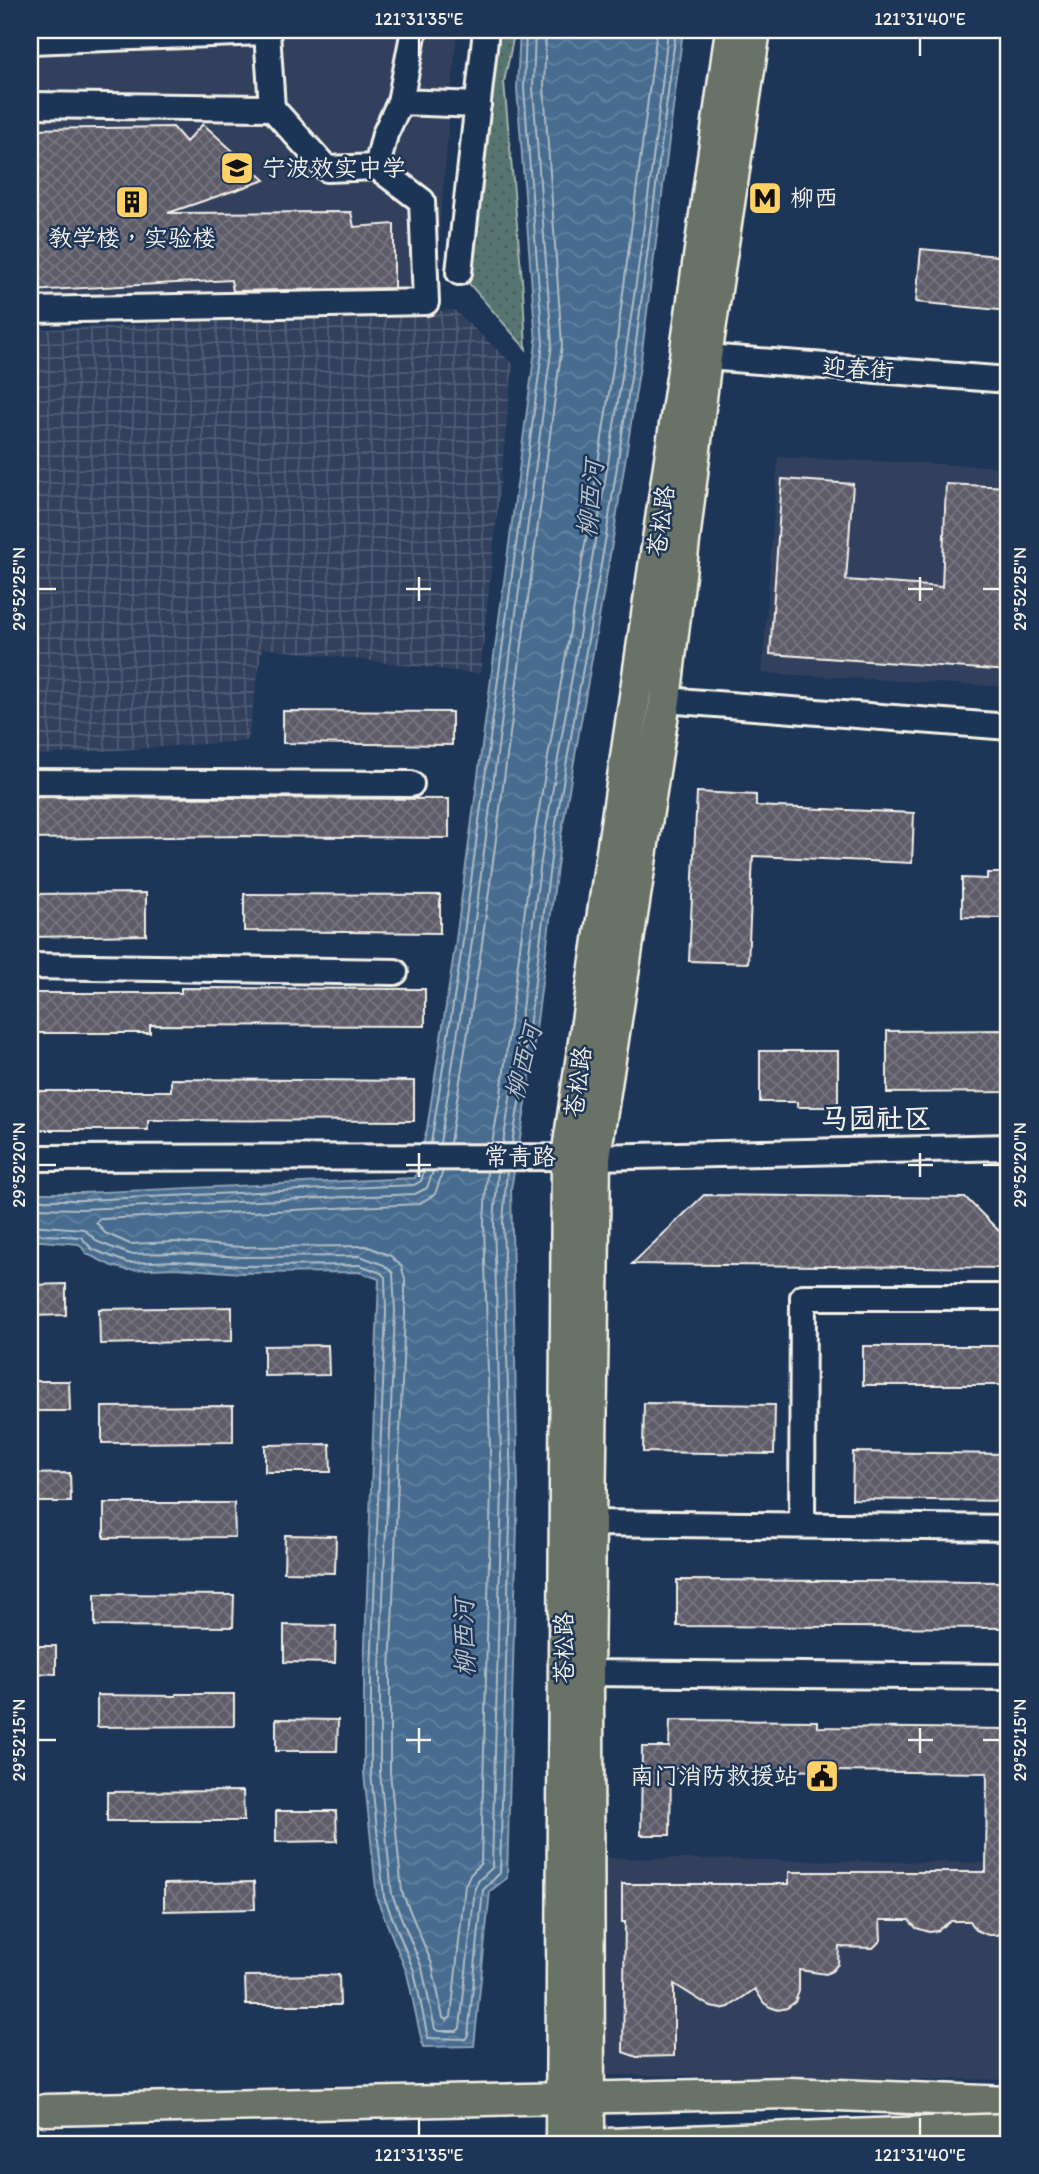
<svg xmlns="http://www.w3.org/2000/svg" width="1039" height="2174" font-family="Itim,'LXGW WenKai TC',sans-serif">
	<defs>
		<pattern id="industrial-grid" width="8" height="8" patternUnits="userSpaceOnUse" patternTransform="scale(1.75)"><rect width="8" height="8" fill="#30415d"/><path d="M0 4h8M4 0v8" fill="none" stroke="#4f5d74"/></pattern>
		<pattern id="park-dots" width="8" height="8" patternUnits="userSpaceOnUse" patternTransform="scale(1.75)"><rect width="8" height="8" fill="#577471"/><path d="M2 2h.1M6 6h.1" fill="none" stroke="#4f5c59" stroke-width="1.8" stroke-linecap="round"/></pattern>
		<pattern id="water-waves" width="16" height="10" patternUnits="userSpaceOnUse" patternTransform="scale(1.75)"><rect width="16" height="10" fill="#476c8f"/><path d="M0 5q4-4 8 0t8 0" fill="none" stroke="#62819f"/></pattern>
		<pattern id="building-cross-hatch" width="8" height="8" patternUnits="userSpaceOnUse" patternTransform="scale(1.75)"><rect width="8" height="8" fill="#5e5c6a"/><path d="M0 0l8 8M0 8l8-8" fill="none" stroke="#76747f"/></pattern>
	</defs>
	<rect width="100%" height="100%" fill="#1d3557"/>
	<filter id="ink" filterUnits="userSpaceOnUse"><feTurbulence type="fractalNoise" baseFrequency=".0143" numOctaves="2"/><feDisplacementMap in="SourceGraphic" scale="14" xChannelSelector="R" yChannelSelector="G"/><feConvolveMatrix kernelMatrix="1 2 1 2 8 2 1 2 1" color-interpolation-filters="sRGB"/></filter>
	<g filter="url(#ink)">
		<path fill="#30415d" d="M30,30H457L433,306L30,320Z
			M778,457L1009,467V687L762,673Z
			M607,1858L1009,1863V2080L604,2075Z"/>
		<path fill="url(#industrial-grid)" d="M454,310L513,364L480,674L262,648L248,741L30,756V330Z"/>
		<path fill="url(#park-dots)" stroke="#a6b2ac" stroke-width="2" d="M490,30H515L504,82L523,291L526,349L459,272Z"/>
		<path fill="url(#water-waves)" stroke="#8ca1b3" stroke-width="2" d="M520,30H683L641,359L614,532L561,836L527,1098L511,1189L518,1488L507,1878L490,1891L474,2046L423,2047L407,1973L377,1899L364,1773V1672L379,1279L360,1272L241,1273L175,1268L127,1270L112,1266L87,1254L79,1244L30,1240V1193H81L415,1178L427,1129L455,947L536,343L517,88Z"/>
		<g fill="none" stroke-linecap="round" stroke-linejoin="round">
			<path stroke="#afbcc4" stroke-width="2" d="M431,1143L462,948L543,344L524,88L526,30
				M440,1143L471,949L552,344L533,88L535,30
				M450,1143L481,951L562,345L544,87L546,30
				M492,1143L501,1094L535,832L588,527L615,355L657,30
				M503,1143C521,1039 529,933 546,829C591,563 640,298 668,30
				M512,1143L520,1097L554,835L607,530L634,358L676,30
				M443,1171L435,1194L419,1204L100,1219L96,1222L105,1233L130,1244L175,1242L242,1247L366,1246L391,1256L401,1266L405,1279V1312L390,1673V1772L402,1892L432,1964L443,2018L447,2020L451,2017L465,1885L470,1875L481,1863L491,1488L484,1222L487,1171
				M30,1200H82L414,1185L421,1181L424,1171
				M30,1208L82,1209L415,1194L427,1188L433,1171
				M30,1225L84,1229L98,1242L129,1254L175,1253L242,1257L360,1256L384,1265L393,1273L395,1311L380,1672V1772L392,1895L422,1968L435,2029L438,2031H457L460,2028L475,1888L479,1880L492,1868L502,1488L494,1222L498,1171
				M30,1234L81,1237L92,1249L128,1263L175,1261L242,1266L360,1265L381,1273L385,1277L386,1312L371,1672V1773L384,1897L414,1971L428,2038L465,2039L468,2036L483,1890L500,1873L511,1488L503,1222L507,1171"/>
		</g>
		<path fill="url(#building-cross-hatch)" stroke="#f4f1e8" stroke-width="2" d="M203,124L265,180L168,213L351,212L354,227L394,224V288L233,291L231,280L30,291V129L173,127L186,142Z
			M921,249L1009,257V311L916,302Z
			M782,479L853,484L846,580L942,587L946,484L1009,487V671L770,654Z
			M283,711L452,712V745L283,743Z
			M697,792L756,795V806L914,813L912,863L753,856L748,963L689,961Z
			M30,797L449,799V838L241,836L30,839Z
			M987,873H1009V918L962,917V878L987,879Z
			M146,893V935L30,937V894Z
			M244,894L440,895V933L244,931Z
			M181,988L425,989V1026L150,1025V1033H30V993H181Z
			M1009,1030V1092L887,1093V1031Z
			M760,1051H838V1107H797V1102H760Z
			M171,1079L414,1081V1121L148,1120V1130H30V1091H171Z
			M704,1195L966,1198L1009,1241V1268L632,1264Z
			M66,1284V1315L30,1316V1285Z
			M232,1307V1341L100,1344L99,1309Z
			M328,1345L329,1375L264,1376V1346Z
			M863,1346H1009V1385H863Z
			M30,1381H69L70,1411H30Z
			M644,1403L775,1405L774,1454L643,1452Z
			M233,1406V1442L102,1443V1407Z
			M330,1444L331,1472H265V1445Z
			M853,1452L1009,1454V1501L852,1499Z
			M70,1473L71,1502H30V1474Z
			M104,1503H234L235,1537L104,1538Z
			M285,1535L336,1536L335,1573L284,1572Z
			M677,1580L1009,1582V1628L677,1626Z
			M95,1594L234,1595L233,1627L95,1626Z
			M284,1625L336,1626L335,1663L284,1662Z
			M30,1646H56V1674L30,1673Z
			M176,1694H234V1726L97,1727V1695L176,1696Z
			M276,1719L338,1720L337,1751H276Z
			M670,1720L817,1721V1727L1009,1729V1921L1006,1920L1002,1930L997,1935H988L976,1930L970,1921H951L937,1931L929,1932L916,1928L909,1920H880L881,1940L873,1948L839,1947L838,1964L832,1971L826,1974L799,1970V1991L795,2002L787,2008L778,2010L770,2007L764,2003L755,1989L729,2007L721,2009L711,2007L674,1984V2056L637,2057L623,2052L625,1922H622V1884H789V1872H986L987,1773L671,1769L670,1835H641L642,1747H669Z
			M243,1791L244,1821H107V1792Z
			M276,1811H336L337,1841L276,1842Z
			M254,1882L255,1909L164,1911V1884Z
			M339,1975L340,2005H246L245,1976Z"/>
		<g fill="none" stroke-linecap="round" stroke-linejoin="round">
			<g stroke="#f4f1e8" stroke-width="30">
				<path id="minor" d="M267,32L272,108
					M30,41L267,32L269,30
					M400,102L413,35
					M30,105L272,108L327,169L377,167L385,134L400,102L478,105
					M459,272L486,30
					M30,310L426,302L422,201L377,167
					M706,357L1009,380
					M665,700L1009,727
					M30,782L411,784
					M30,966L395,972
					M30,1158L595,1157L1009,1147
					M590,1523L1009,1528
					M802,1525L803,1297H1009
					M588,1673L1009,1677"/>
			</g>
			<g stroke="#f4f1e8" stroke-width="35">
				<path id="major" d="M45,2110L789,2093L1009,2102
					M561,2144L567,1157L685,357L731,30
					M589,2144L588,1673L595,1157L665,700L706,357L755,30"/>
			</g>
			<use href="#minor" stroke="#1d3557" stroke-width="24"/>
			<use href="#major" stroke="#697266" stroke-width="30"/>
			<g stroke="#f4f1e8" stroke-width="8">
				<path id="rail" d="M30,2136L37,2144"/>
			</g>
			<use href="#rail" stroke="#1d3557" stroke-width="5" stroke-dasharray="16" stroke-linecap="butt"/>
			<g stroke="#f4f1e8" stroke-width="35" stroke-linecap="butt">
				<path id="major-bridge" d="M608,2144L1009,2129"/>
			</g>
			<use href="#major-bridge" stroke="#697266" stroke-width="30"/>
		</g>
	</g>
	<path fill="none" stroke="#f4f1e8" stroke-width="2.5" d="M419,38V56M920,38V56M419,577V601M920,577V601M38,589H56M406,589H431M908,589H933M983,589H1000M419,1153V1177M920,1153V1177M38,1165H56M406,1165H431M908,1165H933M983,1165H1000M419,1728V1753M920,1728V1753M38,1740H56M406,1740H431M908,1740H933M983,1740H1000M419,2118V2136M920,2118V2136"/>
	<defs>
		<g id="school-square" transform="scale(1.75)"><rect x="-9" y="-9" width="18" height="18" rx="4" fill="#ffd166" stroke="#1d3557"/><path d="M0-5L7-2L0 1L-7-2ZM-4 1L0 2.5L4 1V4Q0 6-4 4Z" fill="#111"/></g>
		<g id="metro-square" transform="scale(1.75)"><rect x="-9" y="-9" width="18" height="18" rx="4" fill="#ffd166" stroke="#1d3557"/><path d="M-5.5 5V-5H-3L0 0L3-5H5.5V5H3V-.5L0 4L-3-.5V5Z" fill="#111"/></g>
		<g id="building-square" transform="scale(1.75)"><rect x="-9" y="-9" width="18" height="18" rx="4" fill="#ffd166" stroke="#1d3557"/><path d="M-4-6H4V6H1V3H-1V6H-4ZM-2.5-4.3h1.7v1.8h-1.7ZM.8-4.3h1.7v1.8H.8ZM-2.5-1h1.7V.8h-1.7ZM.8-1h1.7V.8H.8Z" fill="#111"/></g>
		<g id="civic-square" transform="scale(1.75)"><rect x="-9" y="-9" width="18" height="18" rx="4" fill="#ffd166" stroke="#1d3557"/><path d="M-.6-6.5H3V-4.5H.6V-3L4-1V1h2V6H-6V1h2V-1L-.6-3ZM-1.2 2.5V6h2.4V2.5Z" fill="#111"/></g>
	</defs>
	<g fill-rule="evenodd">
		<use href="#school-square" x="237" y="168"/>
		<use href="#metro-square" x="765" y="198"/>
		<use href="#building-square" x="132" y="202"/>
		<use href="#civic-square" x="822" y="1776"/>
	</g>
	<g text-anchor="middle" stroke-width="5" stroke-linejoin="round" paint-order="stroke">
		<g font-size="24" fill="#f4f1e8" stroke="#1d3557" text-anchor="start">
			<text x="262" y="176">宁波效实中学</text>
			<text x="790" y="206">柳西</text>
			<text x="132" y="246" text-anchor="middle">教学楼，实验楼</text>
			<text x="798" y="1784" text-anchor="end">南门消防救援站</text>
		</g>
		<g font-size="24" fill="#f4f1e8" stroke="#1d3557">
			<text transform="translate(858 369) rotate(4)" y="8">迎春街</text>
			<text transform="translate(661 521) rotate(-82)" y="8">苍松路</text>
			<text transform="translate(578 1082) rotate(-82)" y="8">苍松路</text>
			<text x="520" y="1165">常青路</text>
			<text transform="translate(564 1648) rotate(-90)" y="8">苍松路</text>
		</g>
		<g font-size="26" font-style="italic" fill="#b7c2c9" stroke="#1d3557">
			<text transform="translate(590 499) rotate(-84)" y="9">柳西河</text>
			<text transform="translate(523 1062) rotate(-75)" y="9">柳西河</text>
			<text transform="translate(464 1638) rotate(-91)" y="9">柳西河</text>
		</g>
		<g font-size="28" font-weight="bold" fill="#f4f1e8" stroke="#1d3557">
			<text x="876" y="1128">马园社区</text>
		</g>
	</g>
	<rect width="1039" height="2174" fill="none" stroke="#1d3557" stroke-width="77"/>
	<rect x="38" y="38" width="962" height="2098" fill="none" stroke="#f4f1e8" stroke-width="2.5"/>
	<g font-size="18" text-anchor="middle" fill="#f4f1e8">
		<text x="419" y="25">121°31'35"E</text>
		<text x="920" y="25">121°31'40"E</text>
		<text transform="translate(19 589) rotate(-90)" y="6">29°52'25"N</text>
		<text transform="translate(1020 589) rotate(-90)" y="6">29°52'25"N</text>
		<text transform="translate(19 1165) rotate(-90)" y="6">29°52'20"N</text>
		<text transform="translate(1020 1165) rotate(-90)" y="6">29°52'20"N</text>
		<text transform="translate(19 1740) rotate(-90)" y="6">29°52'15"N</text>
		<text transform="translate(1020 1740) rotate(-90)" y="6">29°52'15"N</text>
		<text x="419" y="2161">121°31'35"E</text>
		<text x="920" y="2161">121°31'40"E</text>
	</g>
</svg>
